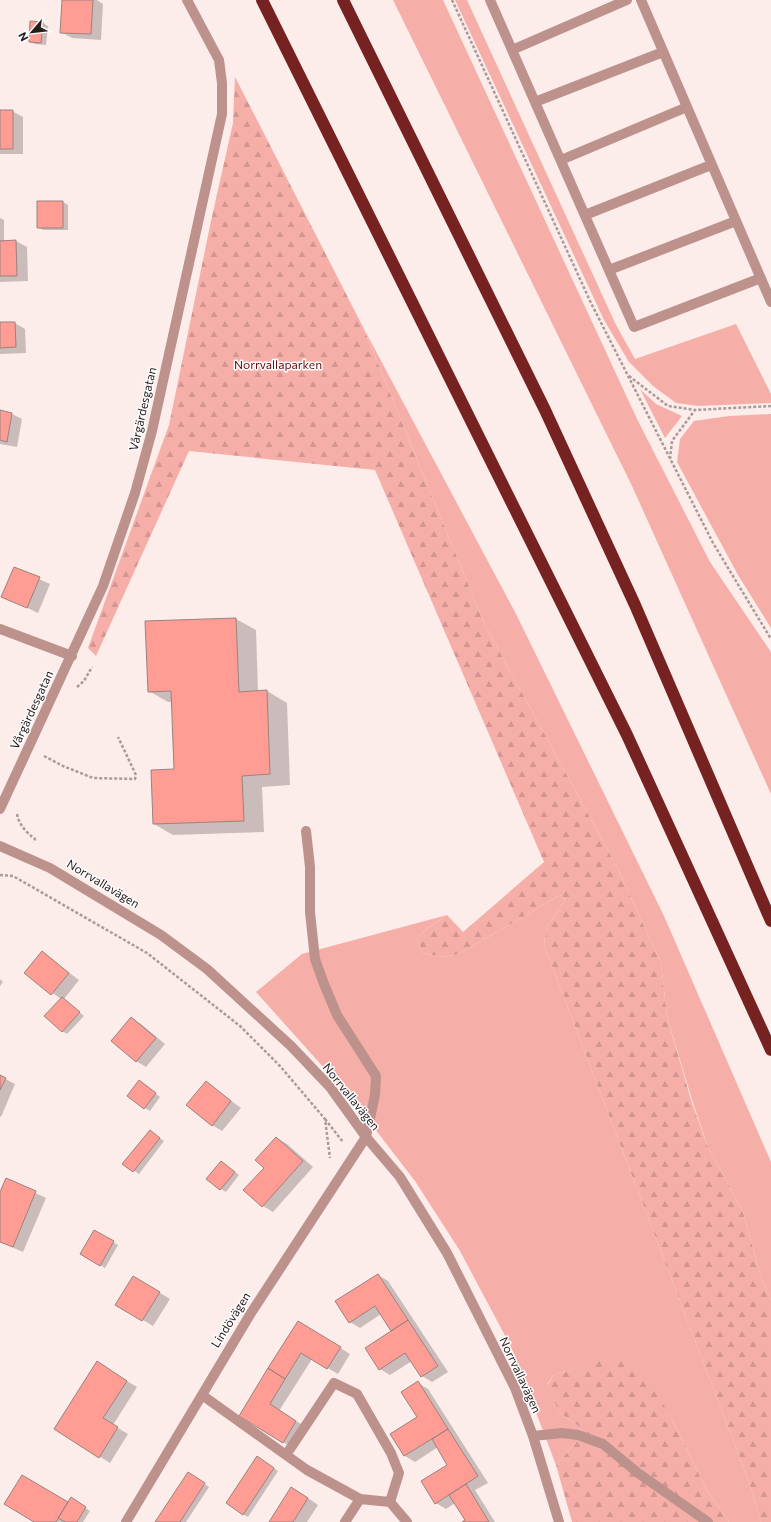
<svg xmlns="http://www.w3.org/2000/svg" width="771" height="1522" font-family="Commissioner,sans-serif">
	<defs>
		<pattern id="forest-firs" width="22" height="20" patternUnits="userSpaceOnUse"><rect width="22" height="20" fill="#f6afa8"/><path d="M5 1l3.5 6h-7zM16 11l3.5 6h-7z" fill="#d39690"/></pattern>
	</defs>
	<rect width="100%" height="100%" fill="#fcecea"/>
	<path fill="#f6afa8" d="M393,0H443L637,419L710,562L771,652V794L632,486Z
		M455,0H467L616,325L635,359L736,324L771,394V403L698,406L676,403L653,386L629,362L604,320Z
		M363,327L517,616L664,916L771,1162V1301L761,1277L743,1212L708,1147L693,1103L667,1017L661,963L616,865L484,623Z
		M640,389L656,404L682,416L665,438Z
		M771,414V628L738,575L677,462L680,439L694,421L729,416Z
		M560,895L565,899L554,917L547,926L544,945L749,1482L761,1522H729L706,1489L669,1413L576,1369L554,1375L547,1384L559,1412L577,1425L584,1433L556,1465L511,1347L460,1251L415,1181L351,1098L256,992L302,954L447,915L425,930L417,939L422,953L444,957L459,954Z"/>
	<path fill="url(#forest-firs)" d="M235,77L363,327L484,623L616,865L661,963L667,1017L692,1103L708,1147L743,1212L761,1277L771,1301V1522H761L749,1482L544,945L547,926L554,917L565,899L560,895L459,954L444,957L422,953L417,939L425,930L447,915L463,932L544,862L375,470L189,451L96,656L88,648L169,425L211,221L233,123Z
		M626,1355L646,1377L669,1413L706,1489L729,1522H572L556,1465L584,1433L577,1425L559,1412L547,1385L554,1375C579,1369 601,1357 626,1355Z"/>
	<path fill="#0003" d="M63,0H97L103,4L101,40L72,38L61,32Z
		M31,22L43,23L48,26L46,45L35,44L30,42Z
		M0,111H12L23,117V154H0Z
		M63,202L68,205V230H43L38,227Z
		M0,218L4,220V242L16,241L27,247L28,281L0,282Z
		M0,323H15L25,329L26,353L0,354Z
		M0,411L12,414L22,419L17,447L0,444Z
		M14,568L50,584L38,613L2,596Z
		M236,619L256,630L258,692L267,691L287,703L290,785L262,787L264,832L173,835L154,824L175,770L173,702H168L149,691L146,622Z
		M42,953L79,980L64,999L84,1016L67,1034L62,1031L61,999L25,973Z
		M0,979L3,982L0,986Z
		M131,1018L141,1024L165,1044L146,1067L136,1061Z
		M0,1076L15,1084L1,1117L0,1116Z
		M206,1082L241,1108L222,1131L212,1125Z
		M144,1085L160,1097L150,1111L145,1108Z
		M150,1131L164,1141L139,1174L124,1164Z
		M277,1138L287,1144L313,1167L273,1212L263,1206L265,1168Z
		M222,1162L239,1175L226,1192L221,1189Z
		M6,1179L46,1198L23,1252L0,1242V1194Z
		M94,1231L118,1245L105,1268L81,1254Z
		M378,1275L388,1281L448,1372L432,1382L422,1376L412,1361L390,1375L380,1369L392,1331L381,1314L360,1328L350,1322Z
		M144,1283L170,1299L153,1326L117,1304Z
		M308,1328L350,1354L338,1374L312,1359L279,1411L306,1427L293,1448L240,1416Z
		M107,1369L137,1387L113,1425L128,1434L110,1463L56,1429Z
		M418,1383L428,1389L488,1483L475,1490L495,1522H464L466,1521L455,1503L446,1509L436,1503L449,1465L438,1447L415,1462L405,1456L391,1434L418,1417Z
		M262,1460L278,1471L248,1517L243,1514Z
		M193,1476L209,1487L186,1522H156Z
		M302,1494L318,1505L307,1522H270Z
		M71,1499L90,1511L83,1522H36L68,1504Z"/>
	<path fill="#ff9d94" stroke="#9a827f" d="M62,0H93L91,34L60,33Z
		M30,21L43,22L41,43L29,42Z
		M0,110H13V149H0Z
		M37,201H63V228H37Z
		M16,240L17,276H0V241Z
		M0,322H15L16,347L0,348Z
		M0,410L12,413L7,442L0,440Z
		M14,567L40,577L27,608L1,597Z
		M236,618L239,692L267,690L270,774L242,776L244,821L153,824L151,770L174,769L171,691L148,692L145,621Z
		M42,951L69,973L51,995L24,973Z
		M62,997L80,1012L62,1032L44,1016Z
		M131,1017L156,1038L136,1062L111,1041Z
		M0,1075L6,1078L0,1090Z
		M139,1080L156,1093L144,1109L127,1096Z
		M206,1081L231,1101L212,1126L186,1105Z
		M150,1130L160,1138L133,1172L122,1164Z
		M276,1137L303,1161L262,1207L243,1190L264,1168L255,1160Z
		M221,1161L235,1172L220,1190L206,1179Z
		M6,1178L36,1191L13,1247L0,1242V1192Z
		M94,1230L114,1241L100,1266L80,1254Z
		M378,1274L408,1320L391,1331L375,1306L349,1323L335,1301Z
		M133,1276L160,1292L142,1321L115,1305Z
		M408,1320L438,1366L421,1377L405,1353L379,1370L365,1348Z
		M298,1321L341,1347L327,1369L301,1353L285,1379L268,1368Z
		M97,1361L127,1381L103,1418L118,1427L99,1458L54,1429Z
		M268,1368L285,1379L270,1404L296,1421L283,1443L239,1416Z
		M418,1381L448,1429L404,1456L390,1434L417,1417L401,1392Z
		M448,1429L478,1476L435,1504L421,1481L447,1465L432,1439Z
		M257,1456L274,1468L243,1515L226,1503Z
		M188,1472L205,1483L180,1522H155Z
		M22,1475L68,1502L56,1522H34L4,1504Z
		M466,1484L489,1522H462L465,1520L449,1495Z
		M291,1487L308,1498L293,1522H269Z
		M71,1497L86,1507L77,1522H65L58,1518Z"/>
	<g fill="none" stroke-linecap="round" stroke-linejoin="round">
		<path stroke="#a99b99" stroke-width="2.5" stroke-dasharray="3 2" stroke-linecap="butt" d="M452,0L591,303L713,543L771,639
			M629,376L668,406L695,410
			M670,459L672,441L695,410L771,406
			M77,687L84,681L92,667
			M44,756L63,766L93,778L135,779L136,775L118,737
			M17,814C19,825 26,832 35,839L33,842
			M0,875L13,876L147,953L240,1026L280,1066L325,1119L330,1158
			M325,1119L343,1142"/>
		<path stroke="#bd928d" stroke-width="10" d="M490,0L634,327L761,278
			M641,0L771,302
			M512,50L627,0
			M535,102L663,52
			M561,160L687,107
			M585,215L711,165
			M609,270L736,221
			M0,629L72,656
			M0,809L103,586L135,493L152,431L222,114V83L219,60L187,0
			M0,846L50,868L161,935L207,969L291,1046L330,1087L366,1137L400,1177L447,1253L515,1388L533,1436L559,1522
			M202,1395L307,1470L360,1499L390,1502L399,1473L391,1453L357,1394L334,1383L286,1455
			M533,1436L562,1433L578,1435L603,1444L638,1473L708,1522
			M390,1502L407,1522
			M126,1522L251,1313L366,1137L375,1095L376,1076L337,1015L324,984L315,959L310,912V867L306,831
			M345,1522L360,1499"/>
		<path stroke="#762221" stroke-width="12" d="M262,0L627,735L771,1050
			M343,0L545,410L635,605L771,921"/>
	</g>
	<g text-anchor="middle" stroke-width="3" stroke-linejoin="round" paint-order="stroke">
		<g font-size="12" fill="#61090e" stroke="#fdfdfd">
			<text x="278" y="369">Norrvallaparken</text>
		</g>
		<g font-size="12" fill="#271d1c" stroke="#fdfdfd">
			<text transform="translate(143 409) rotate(-77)" y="4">Vårgärdesgatan</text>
			<text transform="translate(32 710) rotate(-65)" y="4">Vårgärdesgatan</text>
			<text transform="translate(103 884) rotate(31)" y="4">Norrvallavägen</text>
			<text transform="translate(351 1097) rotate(51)" y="4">Norrvallavägen</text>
			<text transform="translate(231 1320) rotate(-58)" y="4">Lindövägen</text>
			<text transform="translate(520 1375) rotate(65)" y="4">Norrvallavägen</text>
		</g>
	</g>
	<g transform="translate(32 32) rotate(242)" stroke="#fdfdfd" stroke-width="3" paint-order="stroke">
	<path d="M0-3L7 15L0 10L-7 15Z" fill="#271d1c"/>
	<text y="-6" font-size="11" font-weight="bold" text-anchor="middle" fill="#271d1c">N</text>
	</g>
</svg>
